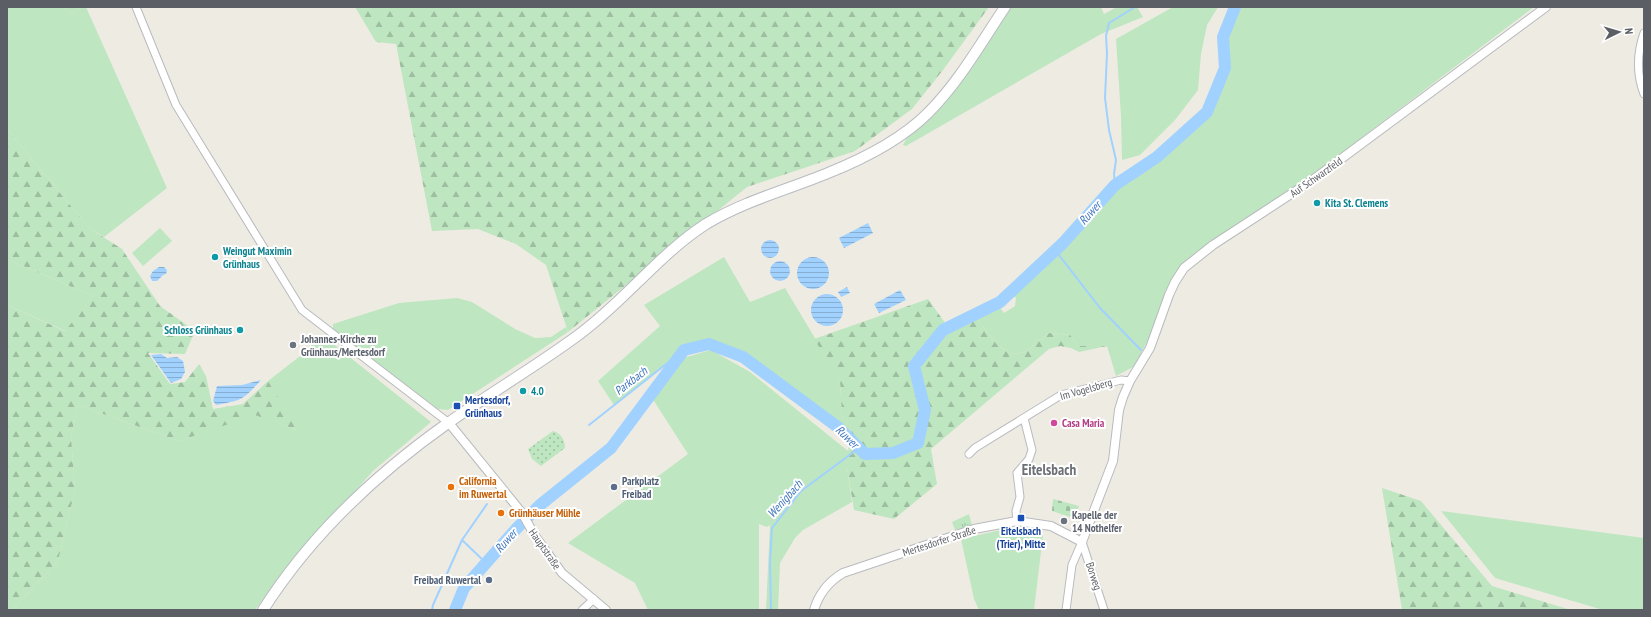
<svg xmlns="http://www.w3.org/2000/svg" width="1651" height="617" font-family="'PT Sans Narrow',sans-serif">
	<defs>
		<pattern id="forest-firs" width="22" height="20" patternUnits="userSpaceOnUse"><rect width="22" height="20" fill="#bee6c0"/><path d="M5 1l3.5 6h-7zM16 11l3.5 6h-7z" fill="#9dbea0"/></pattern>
		<pattern id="cemetery-stones" width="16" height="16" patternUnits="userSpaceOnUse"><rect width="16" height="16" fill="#bee6c0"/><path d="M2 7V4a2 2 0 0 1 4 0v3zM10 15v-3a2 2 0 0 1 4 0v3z" fill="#9dbea0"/></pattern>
		<pattern id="park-tufts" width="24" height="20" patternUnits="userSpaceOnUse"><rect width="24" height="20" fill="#bee6c0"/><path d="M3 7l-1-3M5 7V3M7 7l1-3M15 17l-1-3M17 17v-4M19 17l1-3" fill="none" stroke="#9dbea0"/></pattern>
		<pattern id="garden-dots" width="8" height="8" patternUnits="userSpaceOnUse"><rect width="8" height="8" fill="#bee6c0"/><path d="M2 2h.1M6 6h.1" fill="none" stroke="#9dbea0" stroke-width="1.8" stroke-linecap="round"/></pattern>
		<pattern id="water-rules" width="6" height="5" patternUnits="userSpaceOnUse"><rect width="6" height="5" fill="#a1d1ff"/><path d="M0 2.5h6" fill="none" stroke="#86add2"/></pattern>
	</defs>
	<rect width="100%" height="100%" fill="#eeece2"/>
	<path fill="#bee6c0" d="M7,7H64L71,14L83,7H86L167,188L104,237L89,228L7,129Z
		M1011,7H1101L1104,14L1117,7H1137L1143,17L1101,34L906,146L903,145L908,136L991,34Z
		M1173,7H1218L1207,25L1201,54L1198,90L1175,120L1140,155L1122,160L1121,116L1116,39Z
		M1235,7H1534L1315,173L1195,253L1181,265L1166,290L1152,331L1135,366L1116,376L1107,346H1079L1070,335L1049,333L1026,352L1012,354L998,346L974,315L997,303L1004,313L1015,306L1016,298L1009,293L1055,250L1115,185L1157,157L1207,112L1225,68L1223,37Z
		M160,228L172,241L143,266L132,253Z
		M724,257L750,302L785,288L840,380L842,416L850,426L849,439L839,428L743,357L709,344L684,350L614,405L598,381L660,326L644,305Z
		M7,259L93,296L66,331L7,305Z
		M457,298L472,302L515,329L535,338L551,337L566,327L568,332L448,410L438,409L434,406L333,329V324L399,303Z
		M322,335L431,422L373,471L280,576L255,610H12L58,561L75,490L71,436L78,405L179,441L255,414L297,430L268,381L304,353Z
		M711,350L750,372L858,459L847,468L852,502L803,530L795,538L780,563L778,610H766L770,525L767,527L759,524V610H648L635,583L568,543L688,454L652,398L683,358Z
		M1441,511L1644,538V610H1603L1495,578Z
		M1014,527L1043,535L1034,610H979L974,599L961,539Z"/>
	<path fill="url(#forest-firs)" d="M64,7H83L71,14Z
		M355,7H989L943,70L912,109L855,151L747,187L568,332L546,265L516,244L478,229L432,231L396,44L376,42Z
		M7,129L89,228L122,249L160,306L195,331L185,354L148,353L170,384L185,382L199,364L206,376L213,409L243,404L268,381L298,430L255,415L179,441L78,405L71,436L75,490L58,561L12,610H7V305L65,331L93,296L7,259Z
		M928,299L948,327L974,315L998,346L1012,354L1026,352L1049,333L1070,335L1079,346H1107L1079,352L1071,348L1060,346L1049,349L931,449L937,484L894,519L854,510L847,468L850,426L842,416L840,380L814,339Z
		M1382,488L1421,501L1492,586L1571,610H1402Z"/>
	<path fill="url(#cemetery-stones)" d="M1053,499L1079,506L1076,519L1052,511Z"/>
	<path fill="url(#park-tufts)" d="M969,514L972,525L955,530L952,522Z"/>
	<path fill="url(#garden-dots)" d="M553,431C561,433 565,440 565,448L541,466L532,459L528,449Z"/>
	<path fill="url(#water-rules)" d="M868,223L873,233L844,248L839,238Z
		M761 249a9 9 0 1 1 18 0a9 9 0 1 1-18 0Z
		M797 273a16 16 0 1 1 32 0a16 16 0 1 1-32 0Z
		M770 271a10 10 0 1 1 20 0a10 10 0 1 1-20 0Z
		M159,267H164L167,270L166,274L163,275L157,281H152L150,276L153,271Z
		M847,287L850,293L841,297L838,292Z
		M900,290L906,300L879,313L874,304Z
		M811 310a16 16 0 1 1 32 0a16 16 0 1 1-32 0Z
		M161,354L167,358L177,357L183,361L185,372L181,379L171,383L151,355Z
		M261,380C243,400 243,400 216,405L213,401L217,386L242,385Z"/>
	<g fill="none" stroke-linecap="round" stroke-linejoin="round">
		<path stroke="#a1d1ff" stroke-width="2" d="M1115,185L1114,174L1116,160L1109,130L1105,98L1107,53L1106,36L1109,23L1135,7
			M1055,250L1100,308L1141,350
			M589,425L684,350
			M462,540L486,563
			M432,610L433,605L462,540L487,504
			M771,610L770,562L772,528L801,491L859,448"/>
		<path stroke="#a1d1ff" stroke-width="12" d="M455,610L464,588L517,528L540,505L611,448L684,350L709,344L743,357L839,428L865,454L893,453L918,443L925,410L914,366L943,330L1000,302L1063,243L1115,185L1157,157L1207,112L1225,68L1223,37L1235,7"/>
		<g stroke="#b8babf" stroke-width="9">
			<path id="minor" d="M136,7L176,105L302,310L449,423
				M1644,33C1637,53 1636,73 1644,94
				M969,454L975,448L1061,395L1121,380L1130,381
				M1017,521L1016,511L1020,497L1017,473L1029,459L1032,450L1024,418
				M1082,542L1104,610
				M582,610L594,599
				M1066,610L1072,565L1082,542"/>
		</g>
		<g stroke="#b8babf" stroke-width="10">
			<path id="tertiary" d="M449,423L522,513L535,536L562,573L606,610
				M814,610C819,593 828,582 843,573L974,529L1017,521L1051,526L1082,542L1113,461L1119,410L1123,397L1130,381L1150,348L1169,295L1175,282L1184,268L1213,245L1314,179L1546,7"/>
		</g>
		<g stroke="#b8bbc1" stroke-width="12">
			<path id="secondary" d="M263,610C310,536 376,474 448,423C490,393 535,367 577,336C623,303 658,255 706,224C744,201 787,190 828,173C863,159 900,141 928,113C959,82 981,43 1005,7"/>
		</g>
		<use href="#minor" stroke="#fff" stroke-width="7"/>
		<use href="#tertiary" stroke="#fff" stroke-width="8"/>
		<use href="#secondary" stroke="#fff" stroke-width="10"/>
	</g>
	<g fill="#0f9aa8" stroke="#fff" stroke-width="1.5">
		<circle cx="1317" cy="203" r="4"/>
		<circle cx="215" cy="257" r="4"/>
		<circle cx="240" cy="330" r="4"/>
		<circle cx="523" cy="391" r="4"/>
	</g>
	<g fill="#6b7280" stroke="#fff" stroke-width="1.5">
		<circle cx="293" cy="345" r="4"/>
		<circle cx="1064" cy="521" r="4"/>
	</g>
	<g fill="#1a4fb4" stroke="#fff" stroke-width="1.5">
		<rect x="453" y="402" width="8" height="8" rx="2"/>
		<rect x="1017" y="514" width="8" height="8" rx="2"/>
	</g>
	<circle fill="#d1479c" stroke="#fff" stroke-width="1.5" cx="1054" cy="423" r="4"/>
	<g fill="#e8710a" stroke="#fff" stroke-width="1.5">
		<circle cx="451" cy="487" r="4"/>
		<circle cx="501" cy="513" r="4"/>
	</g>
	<g fill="#5c6f8a" stroke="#fff" stroke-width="1.5">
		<circle cx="614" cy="487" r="4"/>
		<circle cx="489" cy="580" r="4"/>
	</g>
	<g text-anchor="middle" stroke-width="4" stroke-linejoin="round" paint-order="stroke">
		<g font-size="11" fill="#5b5e64" stroke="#fff">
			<text transform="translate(1316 177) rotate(-35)" y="4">Auf Schwarzfeld</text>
			<text transform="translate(1086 389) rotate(-16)" y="4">Im Vogelsberg</text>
			<text transform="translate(939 541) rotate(-18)" y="4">Mertesdorfer Straße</text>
			<text transform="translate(545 549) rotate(55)" y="4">Hauptstraße</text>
			<text transform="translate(1094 576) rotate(72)" y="4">Borweg</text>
		</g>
		<g font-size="11" font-weight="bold" fill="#0d838f" stroke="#fff" text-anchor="start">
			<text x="1325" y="207">Kita St. Clemens</text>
			<text x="223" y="255">Weingut Maximin<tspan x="223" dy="13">Grünhaus</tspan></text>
			<text x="232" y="334" text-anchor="end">Schloss Grünhaus</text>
			<text x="531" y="395">4.0</text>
		</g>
		<g font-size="11" font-weight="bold" fill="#5b616d" stroke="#fff" text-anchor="start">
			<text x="301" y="343">Johannes-Kirche zu<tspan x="301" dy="13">Grünhaus/Mertesdorf</tspan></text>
			<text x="1072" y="519">Kapelle der<tspan x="1072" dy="13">14 Nothelfer</tspan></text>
		</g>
		<g font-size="11" font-weight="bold" fill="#164399" stroke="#fff" text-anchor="start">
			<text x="465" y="404">Mertesdorf,<tspan x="465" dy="13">Grünhaus</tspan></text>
			<text x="1021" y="535" text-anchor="middle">Eitelsbach<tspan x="1021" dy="13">(Trier), Mitte</tspan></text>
		</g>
		<g font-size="11" font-weight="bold" fill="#b23c85" stroke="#fff" text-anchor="start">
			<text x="1062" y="427">Casa Maria</text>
		</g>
		<g font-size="11" font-weight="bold" fill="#c56008" stroke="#fff" text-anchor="start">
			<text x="459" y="485">California<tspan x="459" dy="13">im Ruwertal</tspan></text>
			<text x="509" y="517">Grünhäuser Mühle</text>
		</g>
		<g font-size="11" font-weight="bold" fill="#4e5e75" stroke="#fff" text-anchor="start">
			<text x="622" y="485">Parkplatz<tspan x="622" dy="13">Freibad</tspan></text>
			<text x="481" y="584" text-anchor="end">Freibad Ruwertal</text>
		</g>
		<g font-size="12" font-style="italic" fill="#3e75bd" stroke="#fff">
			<text transform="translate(1090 213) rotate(-48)" y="4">Ruwer</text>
			<text transform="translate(631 381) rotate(-38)" y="4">Parkbach</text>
			<text transform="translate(847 437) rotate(44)" y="4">Ruwer</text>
			<text transform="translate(785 499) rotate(-48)" y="4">Wenigbach</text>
			<text transform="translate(506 541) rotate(-48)" y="4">Ruwer</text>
		</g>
		<g font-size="15" font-weight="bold" fill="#6c7076" stroke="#fff">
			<text x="1049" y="475">Eitelsbach</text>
		</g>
	</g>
	<rect width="1651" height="617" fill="none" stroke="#5b5e64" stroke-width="16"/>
	<g transform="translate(1619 32) rotate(85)" stroke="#ffffff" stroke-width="3" paint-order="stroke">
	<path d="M0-3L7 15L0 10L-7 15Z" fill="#5b5e64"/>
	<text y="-6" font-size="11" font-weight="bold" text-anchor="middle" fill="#5b5e64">N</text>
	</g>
</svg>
